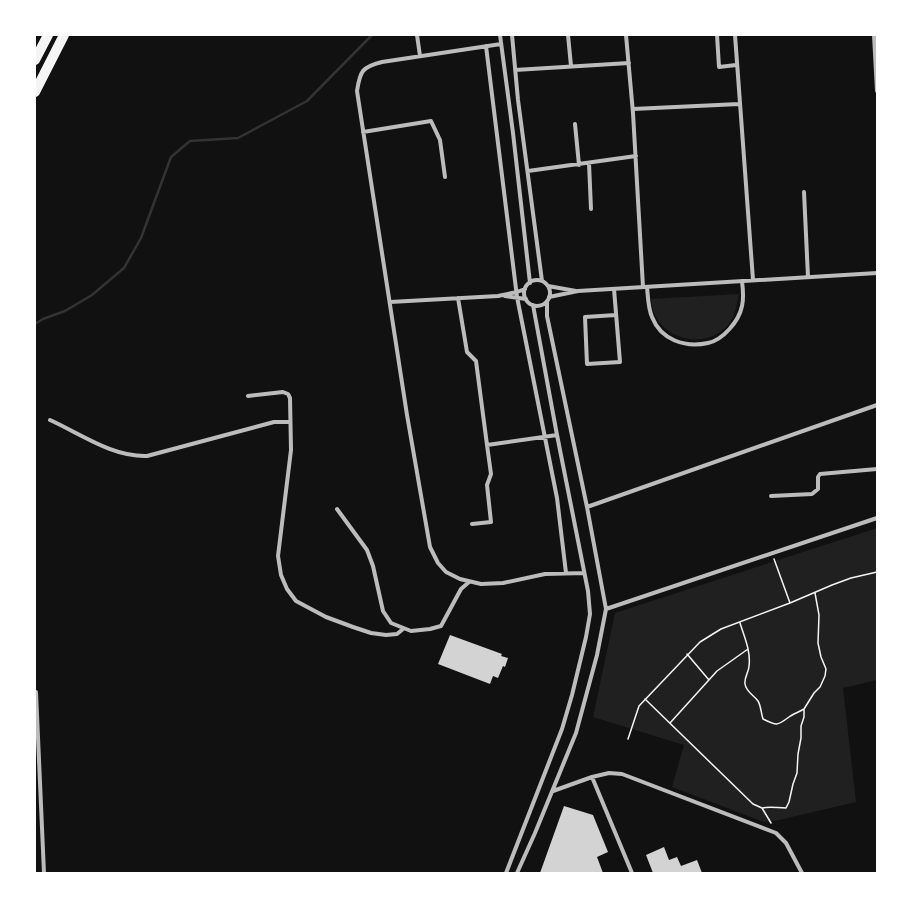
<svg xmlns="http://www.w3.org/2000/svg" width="912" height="908" font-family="'Fira Sans Condensed',sans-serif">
	<rect width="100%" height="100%" fill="#111"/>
	<path fill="#202020" d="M739,294C737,305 734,321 725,328C699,352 653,336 651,299Z
		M877,528V680L843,688L856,802L779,820L764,822L672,787L684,745L593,717L615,613Z"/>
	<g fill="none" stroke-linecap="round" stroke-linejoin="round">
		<path stroke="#333" stroke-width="2.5" d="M35,324L43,319L65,311L92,295L124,268L141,238L171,157L190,141L238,138L307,101L372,35"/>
	</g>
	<path fill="#d3d3d3" d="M450,635L502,654L501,656L508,658L505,667L503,666L498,678L493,676L490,684L438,664Z
		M564,806L593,815L608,852L597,857L603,873H540Z
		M664,847L669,860L677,857L681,866L697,860L702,873H653L646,855Z"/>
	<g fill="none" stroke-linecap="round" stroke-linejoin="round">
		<path stroke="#f5f5f5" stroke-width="1.5" d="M774,559L790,603
			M740,623C744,636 751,651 749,666C749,672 744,677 745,684C746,692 754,695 758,701C761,706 761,713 763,719C777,726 777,726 789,717C793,714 799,712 804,709
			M687,654L709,680
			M645,699L753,804L762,808L771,823
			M670,723L717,671L748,649
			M628,739L639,706L700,642L721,629L790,603L832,585L851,578L877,572
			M762,808C771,806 777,808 786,808L789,802L793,784L797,773L798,754L801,738V726L804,717V709L814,693L820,687L825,676L826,669L821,657L818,643L819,615L815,593"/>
		<path stroke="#bcbcbc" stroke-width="4" d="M417,35L420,56
			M500,35L513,133L530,283
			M512,35L518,100L542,281
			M568,35L571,66
			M626,35L633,113L643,287
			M717,35L719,67L736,65
			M735,35L753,280
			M874,35L877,91
			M501,44L382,62C362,67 360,71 357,91L407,415L430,547L438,563L446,572L460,579L481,584L503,583L545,574L584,573
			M486,46L517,297L557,498L566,573
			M515,70L629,63
			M633,109L739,104
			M575,124L579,165
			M363,132L431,121L440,140L445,177
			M589,163L591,209
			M528,171L636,156
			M804,192L808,277
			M524 293a13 13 0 1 1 26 0a13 13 0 1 1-26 0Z
			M548,286L576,291
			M647,287C648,297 648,308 652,317C661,340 685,348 708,343C723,340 739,321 742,306C744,298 743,289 742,281
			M614,289L620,362L587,364L585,317L616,315
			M505,296L526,299
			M549,297L578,291L877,273
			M458,298L467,352L476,361L487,445L557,435
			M390,302L498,296L517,292L525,289
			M248,396L283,392L288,394L290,398L291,450L278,556L281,575L287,589L296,601L326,617L353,627L371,633L386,635L397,634L403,629
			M50,420C81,434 112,457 147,456L274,422H290
			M771,496L812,494L818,489V477L820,474L877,469
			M587,507L877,405
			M337,509L367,550L373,566L383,611L391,623L411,631L430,629L441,626L461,589L469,582
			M472,524L491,522L487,485L491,474L487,445
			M606,609L877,518
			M36,692L44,873
			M592,777L632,873
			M553,791L592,777L609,773L622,774L776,833L786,843L802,873
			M506,873L562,729L572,695L586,637L590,614L588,591L557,435L533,305
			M517,873L535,833L576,733L597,655L606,609L587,507L547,316V302"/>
		<path stroke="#f5f5f5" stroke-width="10" d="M35,60L48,35
			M35,92L64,35"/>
	</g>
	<rect width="912" height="908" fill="none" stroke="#ffffff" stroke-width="72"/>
</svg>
